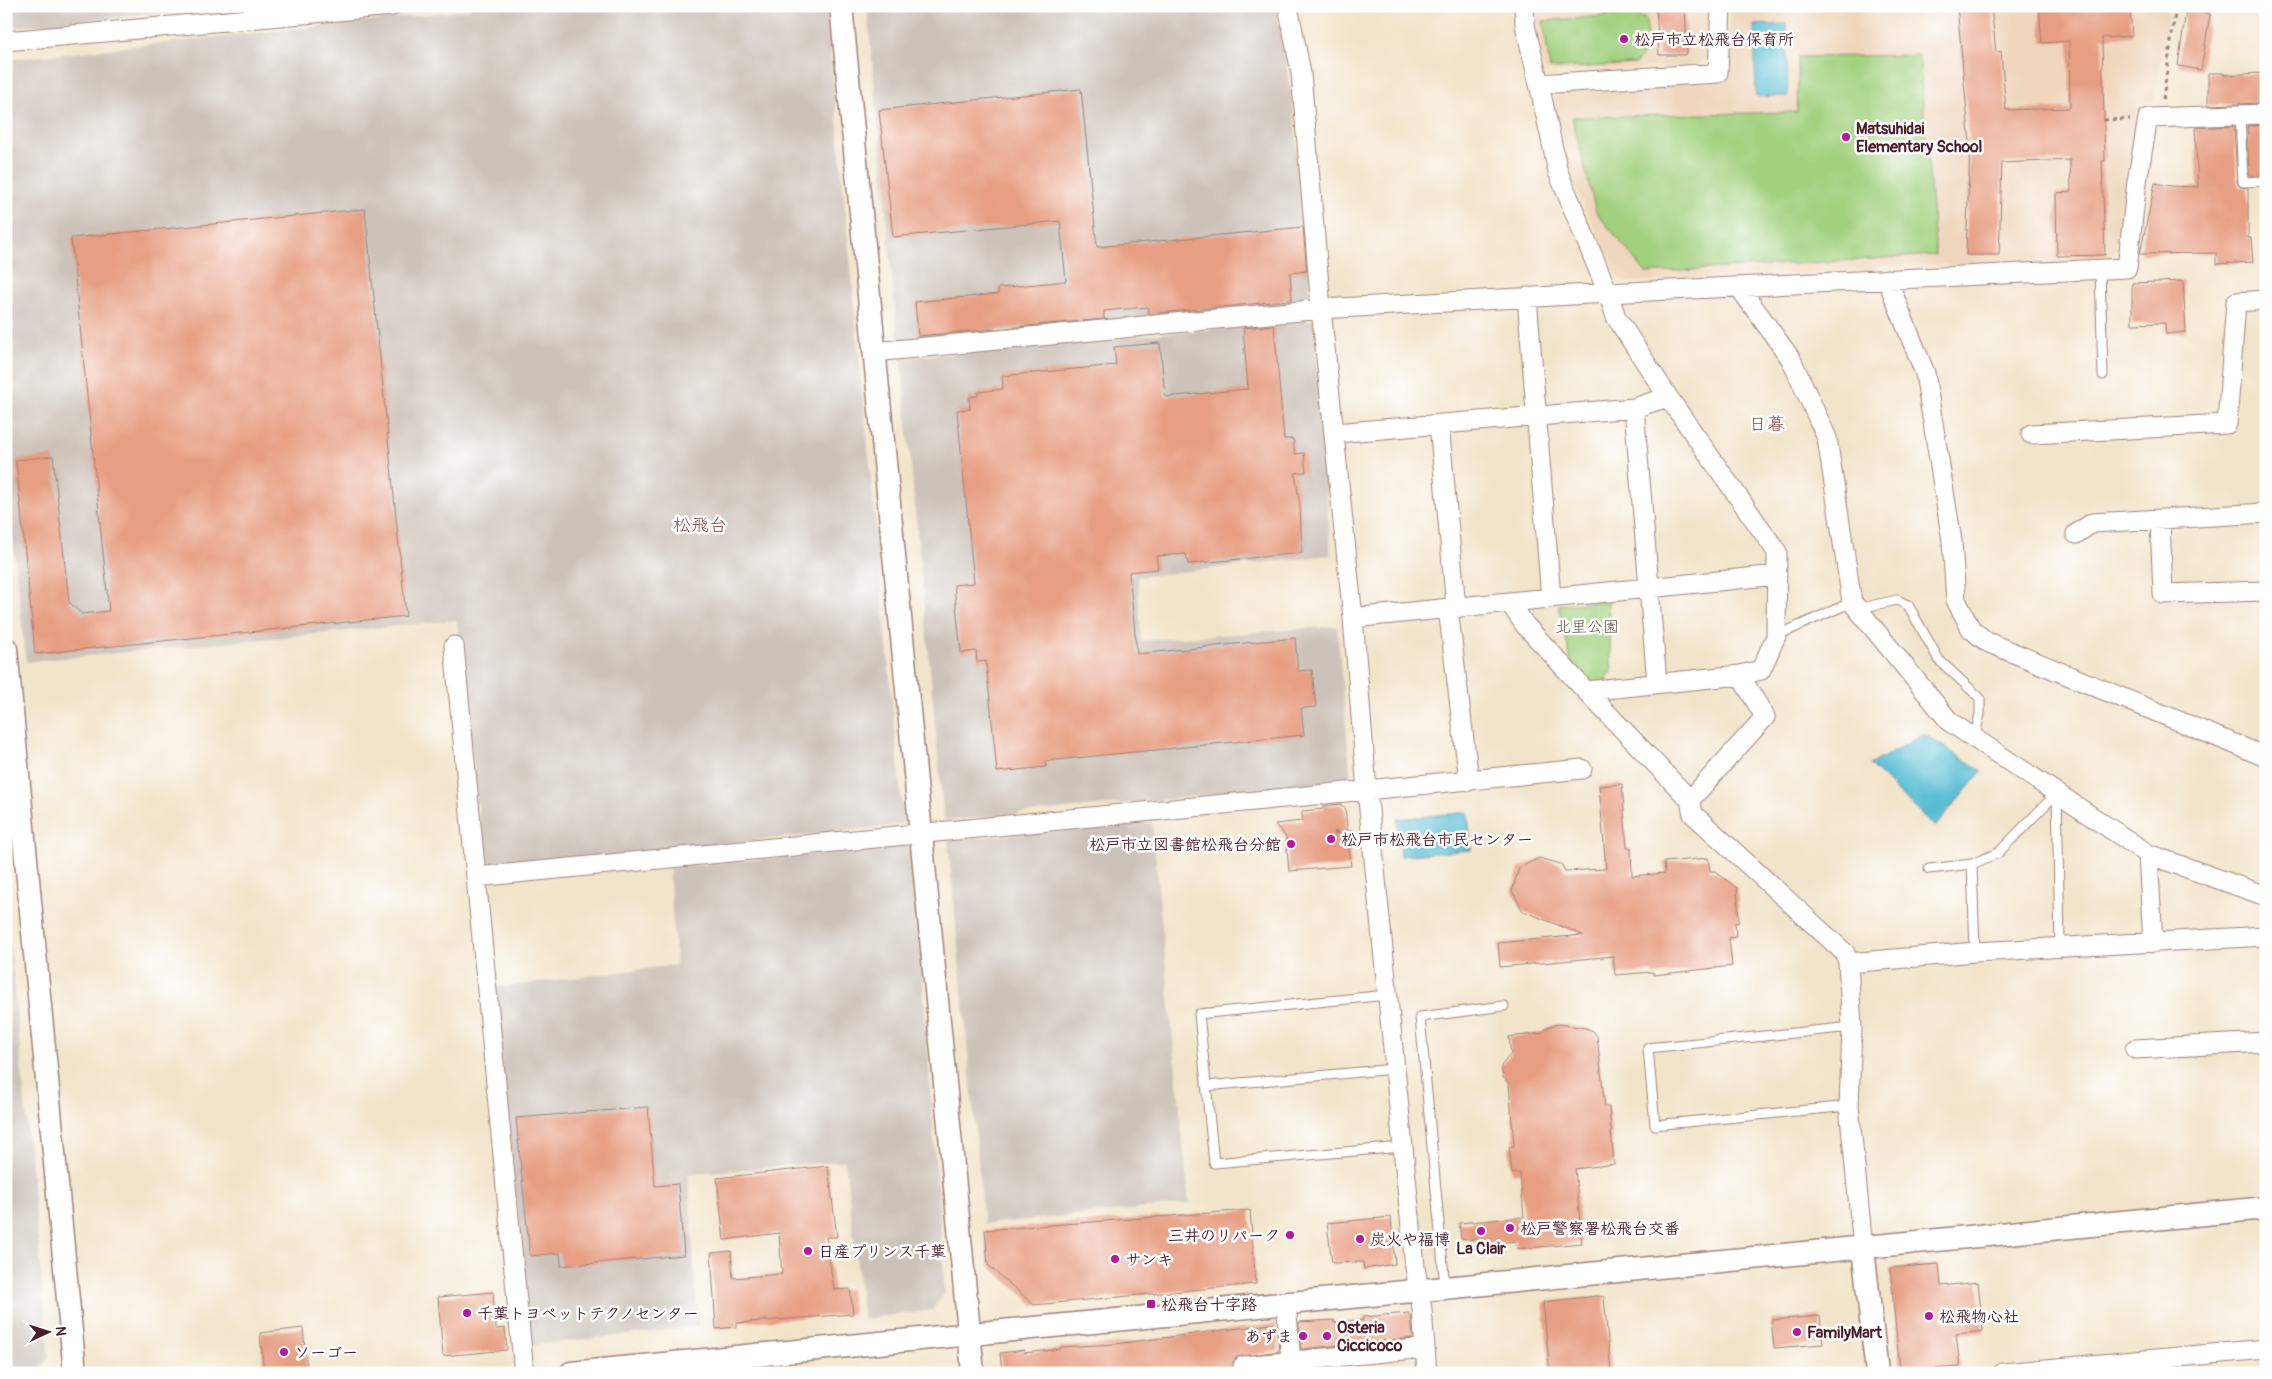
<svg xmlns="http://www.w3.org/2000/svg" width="2272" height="1379" font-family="Pangolin,'Klee One',sans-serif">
	<rect width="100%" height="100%" fill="#fff"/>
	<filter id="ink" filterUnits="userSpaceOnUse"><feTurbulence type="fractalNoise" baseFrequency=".02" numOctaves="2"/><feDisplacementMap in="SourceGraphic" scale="10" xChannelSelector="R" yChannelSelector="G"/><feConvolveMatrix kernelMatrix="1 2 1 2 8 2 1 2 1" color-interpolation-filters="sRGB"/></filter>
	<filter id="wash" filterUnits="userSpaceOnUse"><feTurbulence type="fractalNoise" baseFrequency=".0096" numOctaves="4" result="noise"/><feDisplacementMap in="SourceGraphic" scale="20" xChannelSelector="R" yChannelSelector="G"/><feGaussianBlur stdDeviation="1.12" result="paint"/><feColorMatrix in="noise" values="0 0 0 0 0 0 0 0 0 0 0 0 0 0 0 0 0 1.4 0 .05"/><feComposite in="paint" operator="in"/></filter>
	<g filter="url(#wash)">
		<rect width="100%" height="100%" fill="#f2e4ca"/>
		<path fill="#efd6bc" d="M1535,6H1711L1709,54L1699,65L1553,72L1544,69L1536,24Z
			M1731,6H2169L2154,101L2138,104L2116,247L2107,259L1956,265H1877L1871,270L1626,282L1618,277L1567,170L1553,103L1558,92L1725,81Z"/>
		<path fill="#cdc2b9" d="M6,6H228L6,28Z
			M469,6H826L904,825L485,869L457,620L26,662L6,479V60L469,10Z
			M867,6H1276L1293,104L1312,301L898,341Z
			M1314,320L1331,555L1138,577L1141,641L1337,626L1351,781L944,821L901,358Z
			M1152,823L1189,1204L984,1224L948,840Z
			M913,845L945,1293L932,1310L863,1319L845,1161L688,1174L698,1327L531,1345L494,988L676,965L669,868Z
			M6,903L49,1357L37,1373H6Z"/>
		<path fill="#a1d07e" stroke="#767854" d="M1630,14L1646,19L1648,49L1635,64L1550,69L1543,21Z
			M1919,55L1936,255L1646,273L1596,212L1572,117L1797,112L1798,57Z
			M1608,601L1612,674L1607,676V682L1593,684L1573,670L1558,605Z"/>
		<path fill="#56bdd3" stroke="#506e7f" d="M1786,24L1788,96L1756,97L1754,25Z
			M1924,734L1982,771L1935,827L1870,765Z
			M1468,812L1471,850L1400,856L1397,819Z"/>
		<g id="blocks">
			<path fill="#e79e82" d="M1656,6H1685L1687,52L1685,55H1659Z
				M1957,6H1991L1996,52L2001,51L2006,110L2070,108L2069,41L2042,43L2039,6H2130L2132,36L2102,38L2105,161H2102L2105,255L2057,256L2056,193L2071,192L2070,160L2002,163L1999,255H1966L1970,145Z
				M2186,10L2210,14L2201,70L2178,66Z
				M2208,73H2224V75L2262,73L2263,103L2208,105Z
				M1081,89L1097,247L1303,227L1307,271L1290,273L1292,300L1148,314V307L1104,311V319L918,336L915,302L998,294V288L1066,281L1060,221L893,237L879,110Z
				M2266,125V175H2249L2247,126Z
				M2234,126L2237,182L2240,187L2248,188V238H2251L2253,262L2216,264V253L2140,254L2155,183L2171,186L2198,187L2195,128Z
				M365,209L406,616L35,654L16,460L53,456L69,602L82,614L109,611L71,238Z
				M2183,281L2186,332L2166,334L2165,323L2132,324V283Z
				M1274,325L1284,439H1293L1295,454L1304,453L1306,472L1295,473L1300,506L1302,553L1188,564L1186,554L1156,556L1158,569L1129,572L1137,654L1295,638L1298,671L1312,670L1316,707L1301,708L1304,735L1045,761L1046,767L997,772L986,661L977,662L976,651L961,653L954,585L974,583L957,410L970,409L969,397L978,396V392L1003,389L1002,376L1116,365L1114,347L1160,343L1165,397L1248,389L1243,328Z
				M1622,784L1627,848H1631L1632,876L1665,873L1664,862L1708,858L1710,871H1715L1737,888L1739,922L1735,923L1736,937L1729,938L1732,966L1654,975L1653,972L1615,975L1613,956L1500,967L1498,943L1583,935L1523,911L1512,891L1519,868L1539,858L1561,864L1565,871L1606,869L1599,786Z
				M1341,804L1342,807H1345L1351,866L1289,871L1286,837L1275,824L1302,821V811L1323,809V806Z
				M1558,1024L1586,1028L1593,1031L1597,1036L1605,1107H1609L1614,1164L1575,1169L1582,1243L1517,1249L1515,1241L1482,1245L1481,1241L1461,1238L1459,1223L1524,1217L1520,1173L1512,1174L1509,1147L1514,1146L1509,1084L1503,1077L1501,1066L1511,1054L1509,1037L1541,1033L1550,1026Z
				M648,1107L655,1186L678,1184L684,1255L561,1266L560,1253L530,1256L516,1118Z
				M828,1166L837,1237H826L834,1290L850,1289L853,1314L736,1323V1327L716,1329L711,1253L731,1251L733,1278L782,1274L779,1233L724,1240L717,1178Z
				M1250,1210L1256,1284L1034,1305L988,1265L985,1230Z
				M1391,1217L1395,1264L1364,1269L1363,1262L1332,1263L1327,1223Z
				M1939,1264L1941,1286L1978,1282L1983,1331L1956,1334L1960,1367L1900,1371L1890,1268Z
				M493,1292L496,1329L505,1328L507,1350L443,1356L438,1297Z
				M1596,1296L1604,1297L1611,1373H1550L1543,1302Z
				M1409,1313V1316H1411L1413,1338L1301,1349L1299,1322L1334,1320V1323L1363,1320V1317Z
				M1820,1316L1823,1344L1774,1348L1771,1320Z
				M1271,1324H1276L1279,1351L1237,1357L1233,1362L1234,1373H1002L1000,1353L1024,1350V1353L1061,1349L1060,1347L1115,1344Z
				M303,1328L307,1370L264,1373L260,1333Z"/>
		</g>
	</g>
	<g filter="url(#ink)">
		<use href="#blocks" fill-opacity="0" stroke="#9e827a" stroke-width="1"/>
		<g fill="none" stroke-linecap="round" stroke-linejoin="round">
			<g stroke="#9e827a" stroke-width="11">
				<path id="service" d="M2240,114L2243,182L2266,181
					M2100,269L2103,375
					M1856,609L1897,600L1908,605L1939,660L1980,698V714L1974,739
					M1776,636L1852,602
					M2057,793L2060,948
					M1972,864L1975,952
					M1929,869L1972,864L1998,853L2057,793
					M1387,995L1199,1014L1214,1163L1403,1147
					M1206,1086L1394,1069
					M1849,1106L1655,1125L1648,1048L1852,1027
					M1445,1287L1420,1017L1504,1006"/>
			</g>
			<g stroke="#9e827a" stroke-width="21">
				<path id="minor" d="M1288,6L1301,73L1321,309L1353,618L1367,790L1415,1267L1422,1309L1427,1373
					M1524,6L1525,25L1539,84
					M1721,6L1718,73L1539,84L1558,172L1608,293L2127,268L2137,182L2148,118L2266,114
					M6,41L392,6
					M1887,279L1925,373L1952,541L1956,600L1971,629L1987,642L2266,757
					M1739,287L1791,359L1827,438L1852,602L1950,722L2148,854L2266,896
					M1527,297L1551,598
					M874,352L1321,309L1608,293L1616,317L1668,397L1777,552L1776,636L1761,670L1740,675L1586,691L1525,625L1509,602L1353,618
					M1634,408L1657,683
					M1439,424L1456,607
					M1335,433L1634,408L1668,397
					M2031,434L2227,424L2236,302L2266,300
					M2160,520L2163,594L2266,591
					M2076,534L2092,523L2266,513
					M1509,602L1777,575
					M1448,608L1469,781
					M454,646L476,877
					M1586,691L1690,800L1693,814L1845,953L1848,963L1852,1027L1849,1106L1863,1248
					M1690,800L1765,717L1740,675
					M2148,854L2153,943
					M1848,963L1975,952L2266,936
					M2135,1049L2266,1042
					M1286,1303L1291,1361
					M1243,1366L1425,1348
					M524,1373L476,877L1582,769
					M2002,1373L2266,1349"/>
			</g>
			<g stroke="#9e827a" stroke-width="25">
				<path id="tertiary" d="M841,6L973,1373
					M6,649L75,1373
					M1863,1248L1877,1373
					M571,1373L2266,1208"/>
			</g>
			<path stroke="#9e827a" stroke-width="3" stroke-dasharray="4 4" stroke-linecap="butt" d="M2163,99L2176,6
				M2104,120L2130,119
				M1334,833L1353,831"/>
			<use href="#service" stroke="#fff" stroke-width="9"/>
			<use href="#minor" stroke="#fff" stroke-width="19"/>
			<use href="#tertiary" stroke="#fff" stroke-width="22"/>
		</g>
	</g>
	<g fill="#b5179e" stroke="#fff" stroke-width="2">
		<circle cx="1624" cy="39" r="5"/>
		<circle cx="1846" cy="137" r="5"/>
		<circle cx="1331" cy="839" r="5"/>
		<circle cx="1291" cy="844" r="5"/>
		<circle cx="1510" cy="1228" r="5"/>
		<circle cx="1481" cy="1231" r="5"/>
		<circle cx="1290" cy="1235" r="5"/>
		<circle cx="1360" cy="1239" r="5"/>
		<circle cx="808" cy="1251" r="5"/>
		<circle cx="1115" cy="1259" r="5"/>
		<rect x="1146" y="1299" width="10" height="10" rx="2.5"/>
		<circle cx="467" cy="1313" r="5"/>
		<circle cx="1929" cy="1316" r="5"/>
		<circle cx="1797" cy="1332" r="5"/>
		<circle cx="1303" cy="1336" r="5"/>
		<circle cx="1327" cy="1336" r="5"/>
		<circle cx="284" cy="1352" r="5"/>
	</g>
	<g text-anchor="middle" stroke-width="5" stroke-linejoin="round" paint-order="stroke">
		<g font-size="16" font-weight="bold" fill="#4a1f2b" stroke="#fff" text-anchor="start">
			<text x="1634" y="45">松戸市立松飛台保育所</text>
			<text x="1856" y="134">Matsuhidai<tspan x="1856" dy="18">Elementary School</tspan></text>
			<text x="1341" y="845">松戸市松飛台市民センター</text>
			<text x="1281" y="850" text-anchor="end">松戸市立図書館松飛台分館</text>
			<text x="1520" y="1234">松戸警察署松飛台交番</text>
			<text x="1280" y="1241" text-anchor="end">三井のリパーク</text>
			<text x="1370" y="1245">炭火や福博</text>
			<text x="1481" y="1254" text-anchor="middle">La Clair</text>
			<text x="818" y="1257">日産プリンス千葉</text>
			<text x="1125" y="1265">サンキ</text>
			<text x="1161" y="1310">松飛台十字路</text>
			<text x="477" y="1319">千葉トヨペットテクノセンター</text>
			<text x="1939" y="1322">松飛物心社</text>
			<text x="1337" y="1333">Osteria<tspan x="1337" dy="18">Ciccicoco</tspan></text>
			<text x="1807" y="1338">FamilyMart</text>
			<text x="1293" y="1342" text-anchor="end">あずま</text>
			<text x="294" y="1358">ソーゴー</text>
		</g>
		<g font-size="16" fill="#645444" stroke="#fff">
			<text x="1587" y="632">北里公園</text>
		</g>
		<g font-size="18" fill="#814b49" stroke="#fff">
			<text x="1767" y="430">日暮</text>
			<text x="700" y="531">松飛台</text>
		</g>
	</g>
	<rect width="2272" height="1379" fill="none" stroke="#fff" stroke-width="25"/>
	<g transform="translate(48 1332) rotate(86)" stroke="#ffffff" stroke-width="4" paint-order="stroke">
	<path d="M0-4L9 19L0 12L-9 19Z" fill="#4a1f2b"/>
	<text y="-8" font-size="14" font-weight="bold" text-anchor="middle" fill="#4a1f2b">N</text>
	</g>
</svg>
